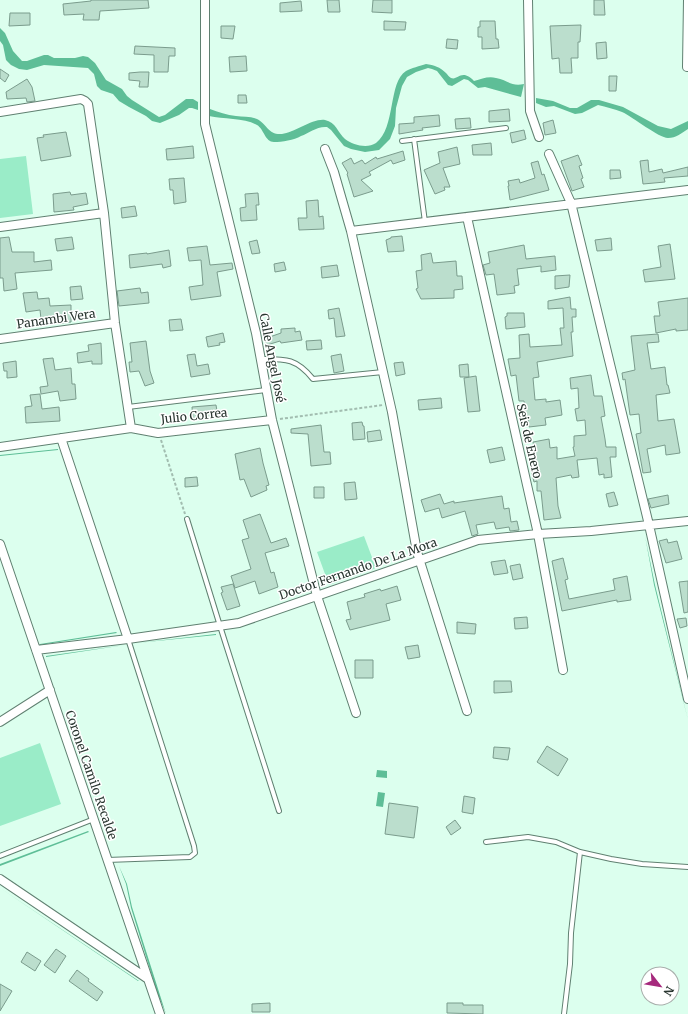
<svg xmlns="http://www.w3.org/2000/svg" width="688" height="1014" font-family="Merriweather,serif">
	<rect width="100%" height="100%" fill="#dcffee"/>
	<path fill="#9aecc8" d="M26,156L33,214L0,218V159Z
		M364,536L376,568L329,585L317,552Z
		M40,743L61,804L0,826V758Z"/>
	<path fill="#5ebe97" d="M0,28L5,33L13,51L22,61H27L44,55H48L54,58H75L83,56L88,57L95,63L106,80L122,89L127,96L132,100L159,117L165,115L186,99H193L198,102V110L192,108H189L179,115L160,123L152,121L146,116L129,107L119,101L113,94L101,90L97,86L94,74L88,68L44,65L27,70L19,69L11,65L6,60L3,45L0,41Z
		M426,64C434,65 440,67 446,73C448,75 449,77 451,78C458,81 461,68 474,81C482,79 488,76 496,78C508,80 511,87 524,84L521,97L485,87L478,88L468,80L464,79L452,86L448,85L437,71L432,69L428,68L416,72L407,77L402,86L396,108L395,126L390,139L379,150L365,152L351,149L344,146L331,130L327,127C317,126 309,133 301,136C294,140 282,142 274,142C265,142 264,129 257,125C245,118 223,119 209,116L210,109C218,112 227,115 236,116C243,117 250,116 257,119C268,125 268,135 282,134C294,133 313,118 325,120C336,122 338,133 345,139C353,145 367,149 376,143C396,128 388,82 406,71C411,68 420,66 426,64Z
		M536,98L553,101L570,108H577L591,100H599L623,107L658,126L671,129L688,121V129C682,133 676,138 668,138C659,138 633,117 622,112C615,109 606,107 598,105L582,113L575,114L554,106L546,107L536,103Z
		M58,449V450L0,456V455Z
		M645,536L655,585L688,720L654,585Z
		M116,632L117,633L40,645V644Z
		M216,634V635L137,643Z
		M125,645L46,657V656Z
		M377,770L387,771V778L376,777Z
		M378,792L385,793L383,807L376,806Z
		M88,831L89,832L0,866V864Z
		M119,866L127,884L132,907L166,1014L157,992L131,908L126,884Z
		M0,888L139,981H138Z"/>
	<path fill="#bbdecd" stroke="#7b9c8d" d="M91,0H148L149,8L100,11L99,20H83L84,14L64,15L63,4L91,1Z
		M327,0H339L340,12H328Z
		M373,0H392V13L372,12Z
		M594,0H604L605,15H594Z
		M301,1L302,11L280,12V3Z
		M10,13H30V25L9,26Z
		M384,21L406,22L405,30H384Z
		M480,21H495L496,39H498L499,48L482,49V37H478V27H480Z
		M581,25L580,42H578V58H571L572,73H560L559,58L552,59L550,26Z
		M221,26H235L233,39L221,38Z
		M447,39L458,40L457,49L446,48Z
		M606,42L607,58L597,59L596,43Z
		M135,46L175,48V56H169L168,72H154V55L134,54Z
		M246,56L247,71L230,72L229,57Z
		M0,69L9,75L5,82L0,78Z
		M140,72H149L148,87H139L140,81L129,80V73Z
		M609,76H617L616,91H609Z
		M27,79L32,87L35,101L27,102L26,98L7,99L6,92Z
		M238,95H246L247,103H238Z
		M509,109L510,121L489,122V111Z
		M439,115L440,126L422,128L423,130L399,134V124L414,123V117Z
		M470,118L471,128L456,129L455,119Z
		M553,120L556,133L545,135L543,123Z
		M524,130L526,139L512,143L510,133Z
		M66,132L71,156L41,161L37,138L44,137L43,135Z
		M491,143L492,155H473L472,145Z
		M193,146L194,158L167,160L166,149Z
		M457,147L460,164L443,168L450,187H444L445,190L435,194L424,170L440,163L438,152Z
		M403,151L405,160L393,164L391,160L369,172L371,175L361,180L373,191L354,197L347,174L348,173L342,163L351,158L354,164L362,160L365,164L376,157L377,159Z
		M578,155L582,165L579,166L583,178L581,179L584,187L572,191L561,161Z
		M648,160L649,172L662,169L663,173L688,167V176L664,178L665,182L643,184L640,161Z
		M538,161L542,175L544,174L549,190L510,200L508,186H509L508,181L519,179L520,183L535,178L531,163Z
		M610,170H620L621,178L610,179Z
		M184,178L186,202L174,204L173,190H170L169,179Z
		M70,192L71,195L86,193L88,204L73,207L74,210L54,212L53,194Z
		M258,193L259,205H256L257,220L241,221L240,208L246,207L245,194Z
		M318,200L319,217L323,216L324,229L299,230L298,218H307L306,201Z
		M135,206L137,216L122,218L121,208Z
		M402,236L404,251L388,252L386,240L391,238V237Z
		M9,237L12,252H34V262L51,260L52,270L15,273L17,289L4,291L3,278H0V238Z
		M72,237L74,249L57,251L55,239Z
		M611,238L612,250L597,251L595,240Z
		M257,240L260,253L252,254L249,242Z
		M670,244L675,279L645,282L643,270L661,267L658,246Z
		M524,245L526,259L555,256L556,270L541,272V266L517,269L519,285L514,286L515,293L497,295L494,274L486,275L483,265L490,263L488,252Z
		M207,246L210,265L232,263L233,269L217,272L221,296L191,300L189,287L203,285L201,260L189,261L187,248Z
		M169,250L171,266L163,268L162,264L130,268L129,255L147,253V254Z
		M431,253L433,263L456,261L457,276H462L463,289L454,290V298L421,299L416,289L418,288L416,271L422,270L421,255Z
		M284,262L286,270L275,272L274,264Z
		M337,265L339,276L322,278L321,267Z
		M570,275L569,287L555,289V276Z
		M81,286L83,299L71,300L70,287Z
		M140,288L141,293L148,292L149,303L119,306L117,291Z
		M37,292L38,299L49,298L50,306L71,305V322L62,323L61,317L41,319L40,310L26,312L23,293Z
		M570,297L571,309H576V317H572L573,332H571L573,356L537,362L539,377L533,378L535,400L546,399V402L560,400L562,415L545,418L546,425L529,427L528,418H526L524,401H519L516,375L511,376L508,359L520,358L519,335L529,334L530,347L562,345L560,328H564L563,308L548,309V301Z
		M688,298V330L676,331V329L656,333L654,316H660L658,302Z
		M339,308L345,336L336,337L334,318L329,319L328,310Z
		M507,313H524L525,327L506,329L505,317L507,316Z
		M181,319L183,330L170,331L169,320Z
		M295,328V332L300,331L302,340L281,343L280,341L267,345L264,339L281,333V329Z
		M223,333L225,342L219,343L220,345L208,347L206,337Z
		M658,334L659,342L647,343L651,369L665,367L667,385H668L670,393L656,395L658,421L674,419L680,453L666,455L665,445L647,449L651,472L643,473L636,434L641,433L639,414L630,415L625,379L623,380L622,373L635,370L631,336Z
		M321,340L322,349L307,350L306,341Z
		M146,341L150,371L154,383L145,386L139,371L130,372L129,362H132L130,343Z
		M101,343L102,364H92V361L78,363L77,353L89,351L88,345Z
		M195,354L197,366L208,364L210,374L191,377L187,355Z
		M341,354L344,371L334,373L331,356Z
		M53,358L55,370L71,368L72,384H75L76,399L60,401L58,391L41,394L40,387L48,386L43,359Z
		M16,361L17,377L7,378V371H4L3,363Z
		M403,362L405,374L396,376L394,363Z
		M468,364L469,377H460L459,365Z
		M591,375L594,396H602L605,416L601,417L605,439L606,447H616V457H610L612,477L604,478V474L599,475L597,458L577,460L579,477L572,478L571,475L556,478L558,506L561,518L544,520L541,491H537V481L534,482L531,470L530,461H536L533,442L549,439L550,448L557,447V459L575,456L573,447H574V436L586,435L585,420L577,421L575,409L579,408L578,388L571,389L570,378Z
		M476,376L480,411L468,412L464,378Z
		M40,394L42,409L59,407L60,421L26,423L25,407L32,406L30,395Z
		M441,398L442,408L419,410L418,400Z
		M216,405L218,417L193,420L192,407Z
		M362,422L363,426H364L365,439L353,440L352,423Z
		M321,425L324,452H330L331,464L311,466L308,434L291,433V429Z
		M380,430L382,440L368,442L367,432Z
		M502,447L505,460L490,463L487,450Z
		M260,448L263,463L269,485L266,486L267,490L251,497L244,479L240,480L235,454Z
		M197,477L198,486L185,487V478Z
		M355,482L357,499L345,500L344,483Z
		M314,487H324V498H314Z
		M614,492L618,505L609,507L606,494Z
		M440,494L444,504L454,501V503L502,496L504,509L509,508L511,522L517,521L519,530L510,531L509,527L496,529L494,522L476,525L478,534L472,536L465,511L442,518L439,508L425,512L421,500Z
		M668,495L669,504L651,508L648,499Z
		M260,514L271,543L286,538L289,546L265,553L271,573L274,572L278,587L259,594L255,581L235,588L231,576L251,569L242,540L249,538L243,520Z
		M667,539L668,543L677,541L682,559L666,563L659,541Z
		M563,558L568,579L565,580L569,599L615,590L613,579L627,576L631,600L617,602V600L562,611L552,561Z
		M505,560L508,573L494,575L491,562Z
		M520,564L523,578L513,580L510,566Z
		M688,581V612L684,613L679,582Z
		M233,584L240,606L227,610L221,593L223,592L221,587Z
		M397,586L401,600L386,604L390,620L350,630L346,620L351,619L347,602L365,597L364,594L380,589L381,591Z
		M527,617L528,628L515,629L514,618Z
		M686,618L687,626L680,628L677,619Z
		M457,622L476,624L475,634L457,633Z
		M418,645L420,657L408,659L405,647Z
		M355,660H373V678H355Z
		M494,681H511L512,692L494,693Z
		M547,746L568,759L558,776L537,762Z
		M494,747L510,748L508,760L493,758Z
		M464,796L475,798L473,814L462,812Z
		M389,803L418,807L414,838L385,834Z
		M455,820L461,828L451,835L446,827Z
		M56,949L66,956L55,973L44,965Z
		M27,952L41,961L35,971L21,962Z
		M77,970L89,979L88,981L103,992L97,1001L69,981Z
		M0,984L12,991L0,1011Z
		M270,1003V1012H252V1004Z
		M447,1003H463V1005H483V1014L447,1013Z"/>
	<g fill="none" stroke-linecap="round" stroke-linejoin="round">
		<g stroke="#608071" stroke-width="6">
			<path id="lane" d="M414,139L425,222
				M402,141L506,128
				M261,359C285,359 296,358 313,379L383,372
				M128,407L266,390
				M187,519L220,626L279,811
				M486,842L528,837L556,842L580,852L611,859L642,864L688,867
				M0,856L94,819
				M107,860L190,857L195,853L194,846L128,639
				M564,1014L570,964L571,933L580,852"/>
		</g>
		<g stroke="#608071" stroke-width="10">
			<path id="street" d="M205,0V124L256,333L272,420L317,596L356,713
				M528,0L530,111L539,137
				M687,67L688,0
				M0,112L81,99L85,101L88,104L104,213L115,323L131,428
				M325,149L334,172L351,231L392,412L417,552L467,711
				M549,154L571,203L649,525L688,699
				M467,217L538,534L563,670
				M0,227L104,213
				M351,231L688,190
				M0,339L115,323
				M61,438L128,639
				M0,447L131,428L158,433L272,420
				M0,544L160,1014
				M36,650L128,639L239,623L478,540L538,534L591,531L688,521
				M0,722L50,690
				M0,879L148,979"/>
		</g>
		<path stroke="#a2bdb0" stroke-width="2" stroke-dasharray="3 2" stroke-linecap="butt" d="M280,419L383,405
			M161,440L185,514"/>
		<use href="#lane" stroke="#fff" stroke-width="4"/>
		<use href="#street" stroke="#fff" stroke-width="8"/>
	</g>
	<g text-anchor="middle" stroke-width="3" stroke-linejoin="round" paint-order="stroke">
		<g font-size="12" fill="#293630" stroke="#fff">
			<text transform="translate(56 319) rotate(-8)" y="4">Panambi Vera</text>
			<text transform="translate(272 358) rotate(79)" y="4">Calle Angel José</text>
			<text transform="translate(194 416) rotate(-6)" y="4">Julio Correa</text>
			<text transform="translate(529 441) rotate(77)" y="4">Seis de Enero</text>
			<text transform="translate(358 569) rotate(-19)" y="4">Doctor Fernando De La Mora</text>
			<text transform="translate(91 775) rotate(71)" y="4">Coronel Camilo Recalde</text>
		</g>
	</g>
	<g transform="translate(660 986) rotate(121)"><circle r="19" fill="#ffffff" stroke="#a9afac"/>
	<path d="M0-3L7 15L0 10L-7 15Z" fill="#a62a7d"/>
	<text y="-6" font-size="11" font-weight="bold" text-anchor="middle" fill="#293630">N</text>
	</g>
</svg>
